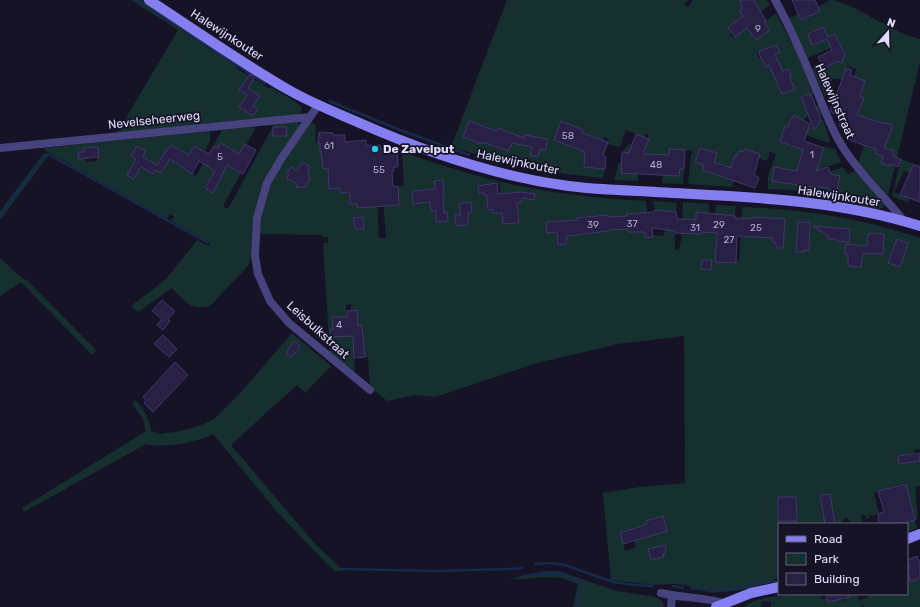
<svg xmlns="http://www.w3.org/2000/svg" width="920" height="607" font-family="Rubik,sans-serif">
	<rect width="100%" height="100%" fill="#161326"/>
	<path fill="#162f2f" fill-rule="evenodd" d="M131,0H142L239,63L236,68L270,89L271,87L296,102L302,107L301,113L296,115L117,133L178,30Z
		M507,0H688L684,5L688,7L693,0H739L743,8L739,10L743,16L754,0H767L770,5L730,34L732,37H734L747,27L756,40L770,30L764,22L776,13L799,57L814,94L811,96L809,93L801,96L806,109L818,105L830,140L829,143L803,134L804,133L786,126L780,142L798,149L799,146L803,150L800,158L805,160L810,157L820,161L825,146L835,149L841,162L821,169L820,175L843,167L848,174L855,171L884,202V206L883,208L875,209L844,202V198L791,190L768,189V176L776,154L770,151L767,161L759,158L757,155L744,150L732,187L688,184L691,155L693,151L669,149V175L679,176L680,169H684L683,184L662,183L664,156L660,155L645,154V148L649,135L646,133L643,141V137L626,130L620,147L607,144L609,139L604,137L602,141L585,155L584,167L605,169L603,178C551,174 501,162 451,147ZM776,45L780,52L775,55L778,61L766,66L761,57L759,58L757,53ZM788,69L791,75L789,77L795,89L782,94L774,75ZM815,112L823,118L814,129L803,121L808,115L810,117ZM469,121L487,127L481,144L463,137ZM561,121L569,124L568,128L576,127L583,130L575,149L568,146V143H563L554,140ZM498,128L515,135L501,149L491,146ZM525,135L547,140L546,150L540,148L538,157L530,155L532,146L523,145ZM739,151L741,152L730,179L718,176L721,165L731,168L735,155L737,156ZM827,174L839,176L837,191L829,190V188L825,187Z
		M830,0C846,0 885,26 902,33C908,36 914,37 920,39V62L888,195L858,163L864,145L871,148L880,122L870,118L868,121L861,116L854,114L845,99L856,69L847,66L843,80L833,78L825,97L812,68L821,63L824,68L833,64L832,62L841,47L840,44L808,58L789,18L798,14L801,20L820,11L818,7ZM822,27L828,38L817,43L808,36L810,34L809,32L813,30L815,32Z
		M299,122V127L274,164L253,223L250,261L248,266L210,306C191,311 184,301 172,288L138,312L131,306L166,279L197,240L209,246L210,243L171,221L174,216L170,214L167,219L44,150V148L210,131V141L205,151L194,146L181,167L196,176L222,130L256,127L246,145L245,144L232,168L241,173L223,206L228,209L274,124ZM221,143L231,149L227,158L230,160L222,173L210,153L214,146L218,148ZM171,145L180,150L174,161L168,158L165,165L166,166L161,173L155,170L153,174L148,171L157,165L167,149H168ZM98,147L99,157H97V161L86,162L85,158L79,152H84V148Z
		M311,123L315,124L316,143H320V151L327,152L328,170H331L330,155H333L334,149H333V142L337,143L339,172H335V177H339L340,193L350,192V204H357L356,183H358V178H356L357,173H356L355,159H361L362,173H367V171H370V163H367V159H375L376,179H382L383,182H387V188H393L394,195L398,194V186H404L402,152C434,163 465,173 498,181C546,193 597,198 646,201L648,229L645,230V238L653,237V235L664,236L665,229L675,230V250H679L680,243L681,242L683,202L709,204V214H715L716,205L736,206L735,216L715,215L714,233L724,234V237H717L716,245L723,246L722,262L735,263L736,261H739L742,207C804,209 861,218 920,238V449L914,450V453L898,456L900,464L920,461V486L915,487L918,519L915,520L917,528L907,532V524H896L915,520L911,503L900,505L901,510L895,511V515L894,516L891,506L883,508L882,499L908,492L906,483L885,489V491L874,493L879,514L869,516V519H866L865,515H861L863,524H853L846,517L840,524L831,523L779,524V578L750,588L732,591L711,593L685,585L672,584L654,585L611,580L603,493L640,487L685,483L684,336L618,344L534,364L435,397L415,395L387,401L370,387L368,357H365L363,341H360L359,333L364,332L363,326H358L357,310H351V304L346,305L347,323H352L355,373L330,354L323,243H328V237H322V235L260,234C263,188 283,158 311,123ZM303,162L310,167L308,171L310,181L307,182V186L297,188L296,183L287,178L289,174L287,173L291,167L298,172ZM443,180L444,193L443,194V201H442L443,221L436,222V211H431L430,202L413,204L412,191L431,190V194H435L434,181ZM499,182L502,212L494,213L493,209L488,210L487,195H484V193H479L478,186ZM379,185H382L386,238H379L377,193L379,192ZM519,192L520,195H521L522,202L504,204L503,193ZM471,203L472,212L467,213L468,225L456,226L455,215H461L459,204ZM516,208V211H518L519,223L503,224L502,213L510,212V209ZM642,213L644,232H629L628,229H620L619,217L627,216V214ZM696,213H703L702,234H687L688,220H696ZM607,215L609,231L600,232V230L588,231V234L579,235L577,218ZM774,218L785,219L783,246L781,248L777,247L776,242L772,241ZM566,221L567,239H566V244L558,245L556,223L558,222ZM798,222H810L809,250H804V252L796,251ZM824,227L850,229L849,242L836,241V239H828V234L823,233L821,230ZM897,239L908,243L905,253H902L899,262L893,260L896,250L893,249ZM846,244L857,245L856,254L862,255V259L849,258V254H845ZM332,317H345L346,336L330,337V330H333ZM830,494L833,514L823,516L820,495ZM663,517L667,531L634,540L636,547L625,551L620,533L631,530L633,534L637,533L635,528L643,525L644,526L647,525L646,521Z
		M633,143L638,154V181L614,180L619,162H622L634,153L622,152L629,144Z
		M44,153L48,156L1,219L0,218V211Z
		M901,159L920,166V171L908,203L892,196ZM904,171L910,173L905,197L894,192Z
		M653,201L677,203L676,212L655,210Z
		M0,258L24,280L26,279L96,350L92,355L21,282L0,296Z
		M292,333L331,366L305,393L297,385L231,445L316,545L342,569L341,571H335L329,566L278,513L213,434C208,436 203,439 198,440C187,444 156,448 146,444L24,512L22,508L146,431L143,419L132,403L136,400C144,410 149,418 151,431L160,434L180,431L199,426L214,419L241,392Z
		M544,571H559L617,591L650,596L656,597L663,602L664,607H573L578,584L561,578L543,577L525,579H509Z
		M907,571L909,577L912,576L913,581L918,579L920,576V607H864V605L860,607H771V602L762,601L761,607H744C759,594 800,594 820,594L821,599L827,598L828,602L835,600L840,595L842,601H845L844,594H857L859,600L868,597V594H907Z"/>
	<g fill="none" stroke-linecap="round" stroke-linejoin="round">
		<path stroke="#172a4b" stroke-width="2.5" d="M137,0L145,6
			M151,10L180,28
			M186,32L264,83
			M329,101L400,130L469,155
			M476,157L500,163
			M0,215L44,156L48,154L208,243
			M535,564L552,563L565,565L613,582L635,585L653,586
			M341,569L435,571L510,569L522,568
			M524,576L537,574L560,573L582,582L577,607
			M673,586L683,588
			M691,588C723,592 742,588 773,581L776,582"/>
	</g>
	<path fill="#292145" stroke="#42366e" d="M739,0H754L766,21L764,22L770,30L756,40L747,28L735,37L728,27L743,16L739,10L743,8Z
		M792,0H815L820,11L801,20Z
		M823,27L828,37L835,34L845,55L842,63L838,61L824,68L818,57L832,50L827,39L812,45L808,35L810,34L809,33Z
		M776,45L780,52L775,55L783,71L788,69L792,76L789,77L795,89L782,94L769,65L766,67L759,54V51Z
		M846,68L852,70L850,75L865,81L860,97L864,98L857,115L886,124V123L893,125L884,148L894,151L893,156L901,159L898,167L890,164L889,166L881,163L883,156L875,153L876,149L846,139L850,129L839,126L842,116L832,113L830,109L842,80Z
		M250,74L255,77L248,88L260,96L253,106L258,109L253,116L239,107L247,95L239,90Z
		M810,93L811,96H812L821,120L814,130L801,97Z
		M794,115L810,124L804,141L824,148L816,171L828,167L831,174L840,176L837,191L829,190V188L813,186L812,187L772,181L774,167L797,171L803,150L780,142L785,126L787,127Z
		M469,121L497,131L498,128L524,138L525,135L547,139L546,150L540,149L538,157L530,155L532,147L512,143L509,151L482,142L481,144L463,137Z
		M561,121L583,130L582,133L608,142L603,156L606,157L605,169L584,167L585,152L554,140Z
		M273,127H286L287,136H273Z
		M319,132L333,133V135H345V142L366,140V146L380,145L381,150H397L398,167H394V171H392L393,187L398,186L399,205L357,208V204H350V192L340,193V188L329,189L328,168L323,169L321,151L320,153V143H318Z
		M636,134L649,139L643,154L669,155V149L685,150L684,169H680L679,176L621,173L622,152L629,153Z
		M221,143L239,154L245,144L256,150L243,174L227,165L213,193L205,188L215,171L199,161L192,174L170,159L161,173L155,170L153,174L141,167L134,179L127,175L136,159L131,156L137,146L146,151L143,157L157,165L167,149H168L171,145L189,155L194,146L209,154L214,146L218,148Z
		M98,147L99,157L79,159L78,152H84V148Z
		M700,148L717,153L714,162L731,168L735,155L737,156L739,151L743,152L745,149L760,154L754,175L758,177L759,178L755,188L702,170L704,165L695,162Z
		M303,162L310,167L308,170L310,181L307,182V186L297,188V184L287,178L289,174L287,173L291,167L297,171Z
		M913,165L920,167V202L900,195Z
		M443,180L444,193L443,194L444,213L447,212L448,221L436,222V211H431L430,202L413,204L412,191L435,189L434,181Z
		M497,183L498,194L521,192L535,194L534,200L522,198V202L517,203L519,223L503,224L502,213H493V209L488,210L487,195H484V193H479L478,186Z
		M471,202L472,212L468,213V225L456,226L455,215H461L459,204Z
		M655,210L676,212L677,219L696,220V212L735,216V218L753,219V217L785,219L783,248H777L775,242H772L773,238L737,236L736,263L715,262L717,233L702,232V234L675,233L676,231L652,228L653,237L645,238V232H628V229L609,230V231L567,236V239H566V244L558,245L557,232L547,233L546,222L577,220V218L608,215V217L627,216L626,214L654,212Z
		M363,217L364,229H355L353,218Z
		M798,222H810L809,251L804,250V252H796Z
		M813,226L850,229L849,242L836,241V239H828V236Z
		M874,233L884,234L883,254L863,253L861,267L848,266V254H845L846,244L867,246L868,234Z
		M897,239L908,243L900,267L888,263Z
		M702,260H712L711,270L701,269Z
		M162,300L175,311L168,319L170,321L163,330L157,325L162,319L152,311Z
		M357,310L358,326L362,325L365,357L354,358L353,336L330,337V330H333L332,317H347V311Z
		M163,335L177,349L169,357L154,344Z
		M294,341L300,346L292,357L286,353Z
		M175,362L188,375L153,412L144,403L146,400L143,397Z
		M920,453V461L899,464L898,456Z
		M906,484L915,520L898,524H879L878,514L884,512L878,491Z
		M830,494L835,524H825L820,495Z
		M778,497H796L797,521H778Z
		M663,516L667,531L623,544L620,533L647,524L646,521Z
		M665,545L666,549L665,553L663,554L664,557L651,560L648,549Z
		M917,556L920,563V578L911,582L907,571V570L910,569L907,560Z
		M826,594H850V597L828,602Z"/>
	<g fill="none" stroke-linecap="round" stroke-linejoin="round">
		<path stroke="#47437f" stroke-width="8" d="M775,0C791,28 804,59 816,89C823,106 829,123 838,139C855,170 882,193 903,220
			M319,104L281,159L267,183L257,218L255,256L258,274L270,301L289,323L370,390
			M0,148L310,117
			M661,593C682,598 703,597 724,603L726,605
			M671,607L672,596"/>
		<path stroke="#847ef0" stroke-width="10" d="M149,0C195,30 240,62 287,89C311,103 337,113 362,124C426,152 492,175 562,185C587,189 614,190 639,191C733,197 830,197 920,226
			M907,539L920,534
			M716,607L751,593L779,587"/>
	</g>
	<circle fill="#1ecbe5" stroke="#161326" stroke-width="1.5" cx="375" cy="149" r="4"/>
	<g text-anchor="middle" stroke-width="3.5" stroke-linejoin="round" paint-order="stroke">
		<g font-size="10" fill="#b2adce">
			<text x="758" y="32">9</text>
			<text x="568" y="139">58</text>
			<text x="329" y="149">61</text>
			<text x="812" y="158">1</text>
			<text x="220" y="160">5</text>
			<text x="656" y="168">48</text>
			<text x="379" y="173">55</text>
			<text x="632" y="227">37</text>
			<text x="593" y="228">39</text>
			<text x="719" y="228">29</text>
			<text x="695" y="231">31</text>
			<text x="756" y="231">25</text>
			<text x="729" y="243">27</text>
			<text x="339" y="328">4</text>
		</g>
		<g font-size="12" fill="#e0dcfb" stroke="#161326">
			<text transform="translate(227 35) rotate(33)" y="4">Halewijnkouter</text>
			<text transform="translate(835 101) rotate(66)" y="4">Halewijnstraat</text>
			<text transform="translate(154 120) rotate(-6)" y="4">Nevelseheerweg</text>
			<text transform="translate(518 162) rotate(12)" y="4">Halewijnkouter</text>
			<text transform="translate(839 196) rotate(9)" y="4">Halewijnkouter</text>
			<text transform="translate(318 330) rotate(42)" y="4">Leisbulkstraat</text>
		</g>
		<g font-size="12" font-weight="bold" fill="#e0dcfb" stroke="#161326" text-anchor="start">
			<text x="383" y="153">De Zavelput</text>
		</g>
	</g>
	<rect x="778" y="523" width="130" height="72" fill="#161326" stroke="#67637b"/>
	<rect x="786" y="536" width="20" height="6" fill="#847ef0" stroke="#67637b"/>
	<text x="814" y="543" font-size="12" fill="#e0dcfb">Road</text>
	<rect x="786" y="553" width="20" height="12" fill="#162f2f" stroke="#67637b"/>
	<text x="814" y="563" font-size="12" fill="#e0dcfb">Park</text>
	<rect x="786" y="573" width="20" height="12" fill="#292145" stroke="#67637b"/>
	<text x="814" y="583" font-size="12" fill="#e0dcfb">Building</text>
	<g transform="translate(888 32) rotate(20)" stroke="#161326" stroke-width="3" paint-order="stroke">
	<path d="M0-3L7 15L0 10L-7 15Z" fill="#e0dcfb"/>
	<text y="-6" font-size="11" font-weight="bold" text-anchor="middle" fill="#e0dcfb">N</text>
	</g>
</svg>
